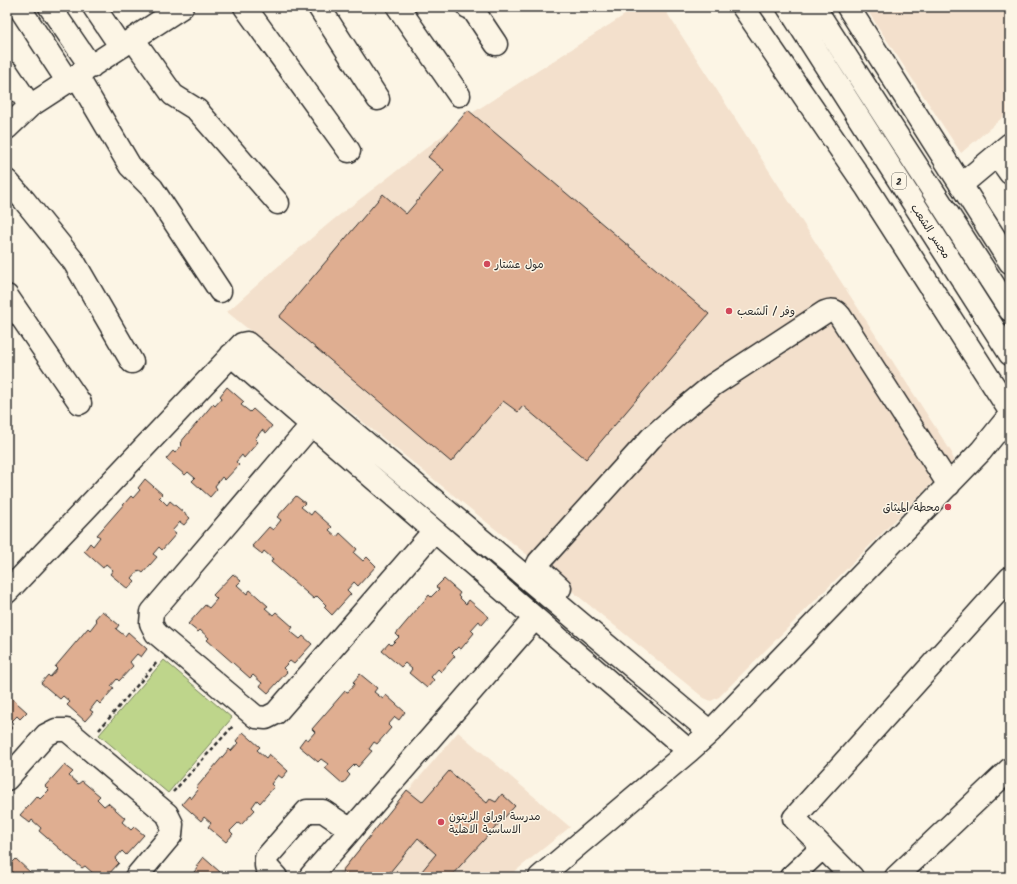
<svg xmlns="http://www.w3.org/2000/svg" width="1017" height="884" font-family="Kalam,'Playpen Sans Arabic',sans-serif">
	<rect width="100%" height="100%" fill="#fcf5e5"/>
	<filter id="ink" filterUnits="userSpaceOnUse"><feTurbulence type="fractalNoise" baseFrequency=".025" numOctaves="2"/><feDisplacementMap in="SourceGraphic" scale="8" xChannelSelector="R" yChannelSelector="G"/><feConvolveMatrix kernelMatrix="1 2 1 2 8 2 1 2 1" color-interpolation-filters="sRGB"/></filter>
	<g filter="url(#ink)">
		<path fill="#f3e0cc" d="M637,7H663L952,453L953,462L719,697L711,701L704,698L227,312L275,269L333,220L469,115Z
			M865,7H1010V111L961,153Z
			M458,732L570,827L508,877H335Z"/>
		<path fill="#bed58b" stroke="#74805b" d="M164,660L232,718L168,793L99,735Z"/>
		<path fill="#dfae91" stroke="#2b2b2b" d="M468,110L709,314L586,459L523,406L518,412L503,401L451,462L279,317L383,194L406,214L444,170L428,157Z
			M227,387L244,402L241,405L250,412L253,409L272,426L266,433L262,430L255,439L258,442L244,458L242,455L236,462L239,465L225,480L222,477L215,486L217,489L210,497L192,481L195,478L188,472L185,475L166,459L173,451L175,453L182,445L180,443L213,404L215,406L222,398L220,396Z
			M145,479L162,494L159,497L167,505L170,501L190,518L184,525L180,522L172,531L176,534L162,550L159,547L153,554L157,557L143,573L139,570L132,578L135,581L128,589L110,574L113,570L106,564L103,568L84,551L90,543L93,546L100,537L97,535L131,496L133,498L140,490L138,488Z
			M296,496L305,503L301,507L311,515L314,511L332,527L329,530L337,537L340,533L357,549L354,553L363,561L367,557L376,566L358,586L354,582L347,590L351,594L332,615L324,607L326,605L317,596L314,599L271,562L273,559L264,551L262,554L252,546L269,527L273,530L281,520L277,517Z
			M233,574L241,581L237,585L247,594L250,590L268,606L265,608L273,615L276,612L293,627L290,631L300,639L303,636L312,644L294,664L290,661L283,668L287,672L268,693L260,686L262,683L253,675L250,678L207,640L209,638L200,630L198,632L188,624L205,605L209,608L217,599L213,595Z
			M444,579L460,593L458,596L466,604L469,600L489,617L482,625L479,621L471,630L474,633L461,649L458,647L452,653L455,656L441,672L438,669L431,677L434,680L427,688L409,673L412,669L405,663L401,667L382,651L389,643L391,645L399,637L396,634L429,595L431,597L439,589L436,587Z
			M102,611L119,625L116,629L125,636L128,632L147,649L141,657L137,654L130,662L133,666L119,681L117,679L111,686L114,688L100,704L97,701L90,710L93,712L85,721L67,705L70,702L63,696L60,699L41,683L48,675L50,677L57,669L55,667L88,628L90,630L97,621L95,619Z
			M360,674L377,688L374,692L383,699L386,695L405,712L399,720L395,717L388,725L391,728L377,744L374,742L369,749L372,751L358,767L355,764L347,772L350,775L343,784L325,768L328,764L321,759L318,762L299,746L305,738L308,740L315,732L312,729L345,691L348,692L355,684L353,682Z
			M7,694L27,712L20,719L17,716L9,724L12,728L7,734Z
			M243,732L260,747L257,750L266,758L269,754L288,771L282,778L278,775L271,784L274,787L260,803L257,800L252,807L255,810L241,825L238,823L230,831L233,834L226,842L208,827L211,823L204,817L201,821L182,804L189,796L191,799L198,790L196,788L229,749L231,751L238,743L236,741Z
			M64,765L73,772L69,776L78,784L82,781L100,796L97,799L104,806L108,803L125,818L122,822L131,830L134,827L144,835L126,855L122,851L115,859L119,863L106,877H92L94,874L85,866L82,868L39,831L41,828L32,820L30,823L20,815L37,796L40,799L49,790L45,786Z
			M449,771L487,803L490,799L496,802L502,794L515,806L450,877H417L436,854L418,838L386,877H350L342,871L407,790L422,802Z
			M203,857L220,872L217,875L220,877H186L189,874L191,876L198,867L196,866Z
			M7,859L12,863L16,859L33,875L31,877H7Z"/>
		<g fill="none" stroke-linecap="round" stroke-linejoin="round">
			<g stroke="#2b2b2b" stroke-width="25">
				<path id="minor" d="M19,7L68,82
					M50,7L91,67
					M94,7L121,47
					M245,7L349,151
					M319,7L378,99
					M398,7L459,95
					M468,7L472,8L496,44
					M133,39L173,95L197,110L278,203
					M7,72L30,106
					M77,76L130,166L152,188L220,291
					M7,128L30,106L182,7
					M997,155L1010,173
					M7,181L24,200L74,262L132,362
					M961,185L1010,144
					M7,296L80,403
					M231,355L689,751
					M325,409L152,612L151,623L156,633L256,717L266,718L276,713L434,531
					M560,588L539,569L537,566L539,562L651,438L679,413L713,385L825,312C832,309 835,310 840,316L949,485
					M7,592L242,344L247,343L710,732
					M7,779L46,735L56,730H67L167,814L172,824L171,835L136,877
					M276,877L266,866V858L307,811H323L351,830
					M310,877L535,618
					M540,877L689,751L710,732L981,451L1010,415
					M791,877L822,848
					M852,877L794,818L1010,578
					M896,877L1010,769"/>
			</g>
			<g stroke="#2b2b2b" stroke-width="25">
				<path id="highway" d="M743,7L867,188L1010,411
					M788,7L1010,354
					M814,7L1010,310
					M848,7L1010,262"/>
			</g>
			<path stroke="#2b2b2b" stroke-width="2.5" stroke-dasharray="4 3" stroke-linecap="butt" d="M99,730L158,661
				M173,792L234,725"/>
			<use href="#minor" stroke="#fcf5e5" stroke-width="22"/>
			<use href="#highway" stroke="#fcf5e5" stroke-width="22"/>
		</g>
	</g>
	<g fill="#d1495b" stroke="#fcf5e5" stroke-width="1.5">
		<circle cx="487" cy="264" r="4"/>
		<circle cx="729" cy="311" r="4"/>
		<circle cx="948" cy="507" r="4"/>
		<circle cx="441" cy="822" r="4"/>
	</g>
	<g text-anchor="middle" stroke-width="3" stroke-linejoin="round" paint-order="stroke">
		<rect fill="#fcf5e5" stroke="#6a6863" stroke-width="1" x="892" y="173" width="14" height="16" rx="3"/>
		<g font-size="10" font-weight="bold" fill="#2b2b2b">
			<text x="899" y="185">2</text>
		</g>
		<g font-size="11" fill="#2b2b2b" stroke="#fcf5e5">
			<text transform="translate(931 231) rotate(57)" y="4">مجسر الشعب</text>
		</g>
		<g font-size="11" fill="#2b2b2b" stroke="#fcf5e5" text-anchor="start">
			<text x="495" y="268">مول عشتار</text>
			<text x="737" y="315">وفر / ألشعب</text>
			<text x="940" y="511" text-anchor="end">محطة الميثاق</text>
			<text x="449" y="820">مدرسة اوراق الزيتون<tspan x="449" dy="13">الاساسية الاهلية</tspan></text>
		</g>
	</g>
	<rect width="1017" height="884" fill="none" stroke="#fcf5e5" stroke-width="24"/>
	<rect x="12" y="12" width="993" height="860" fill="none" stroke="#2b2b2b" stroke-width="1.5" filter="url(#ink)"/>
</svg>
